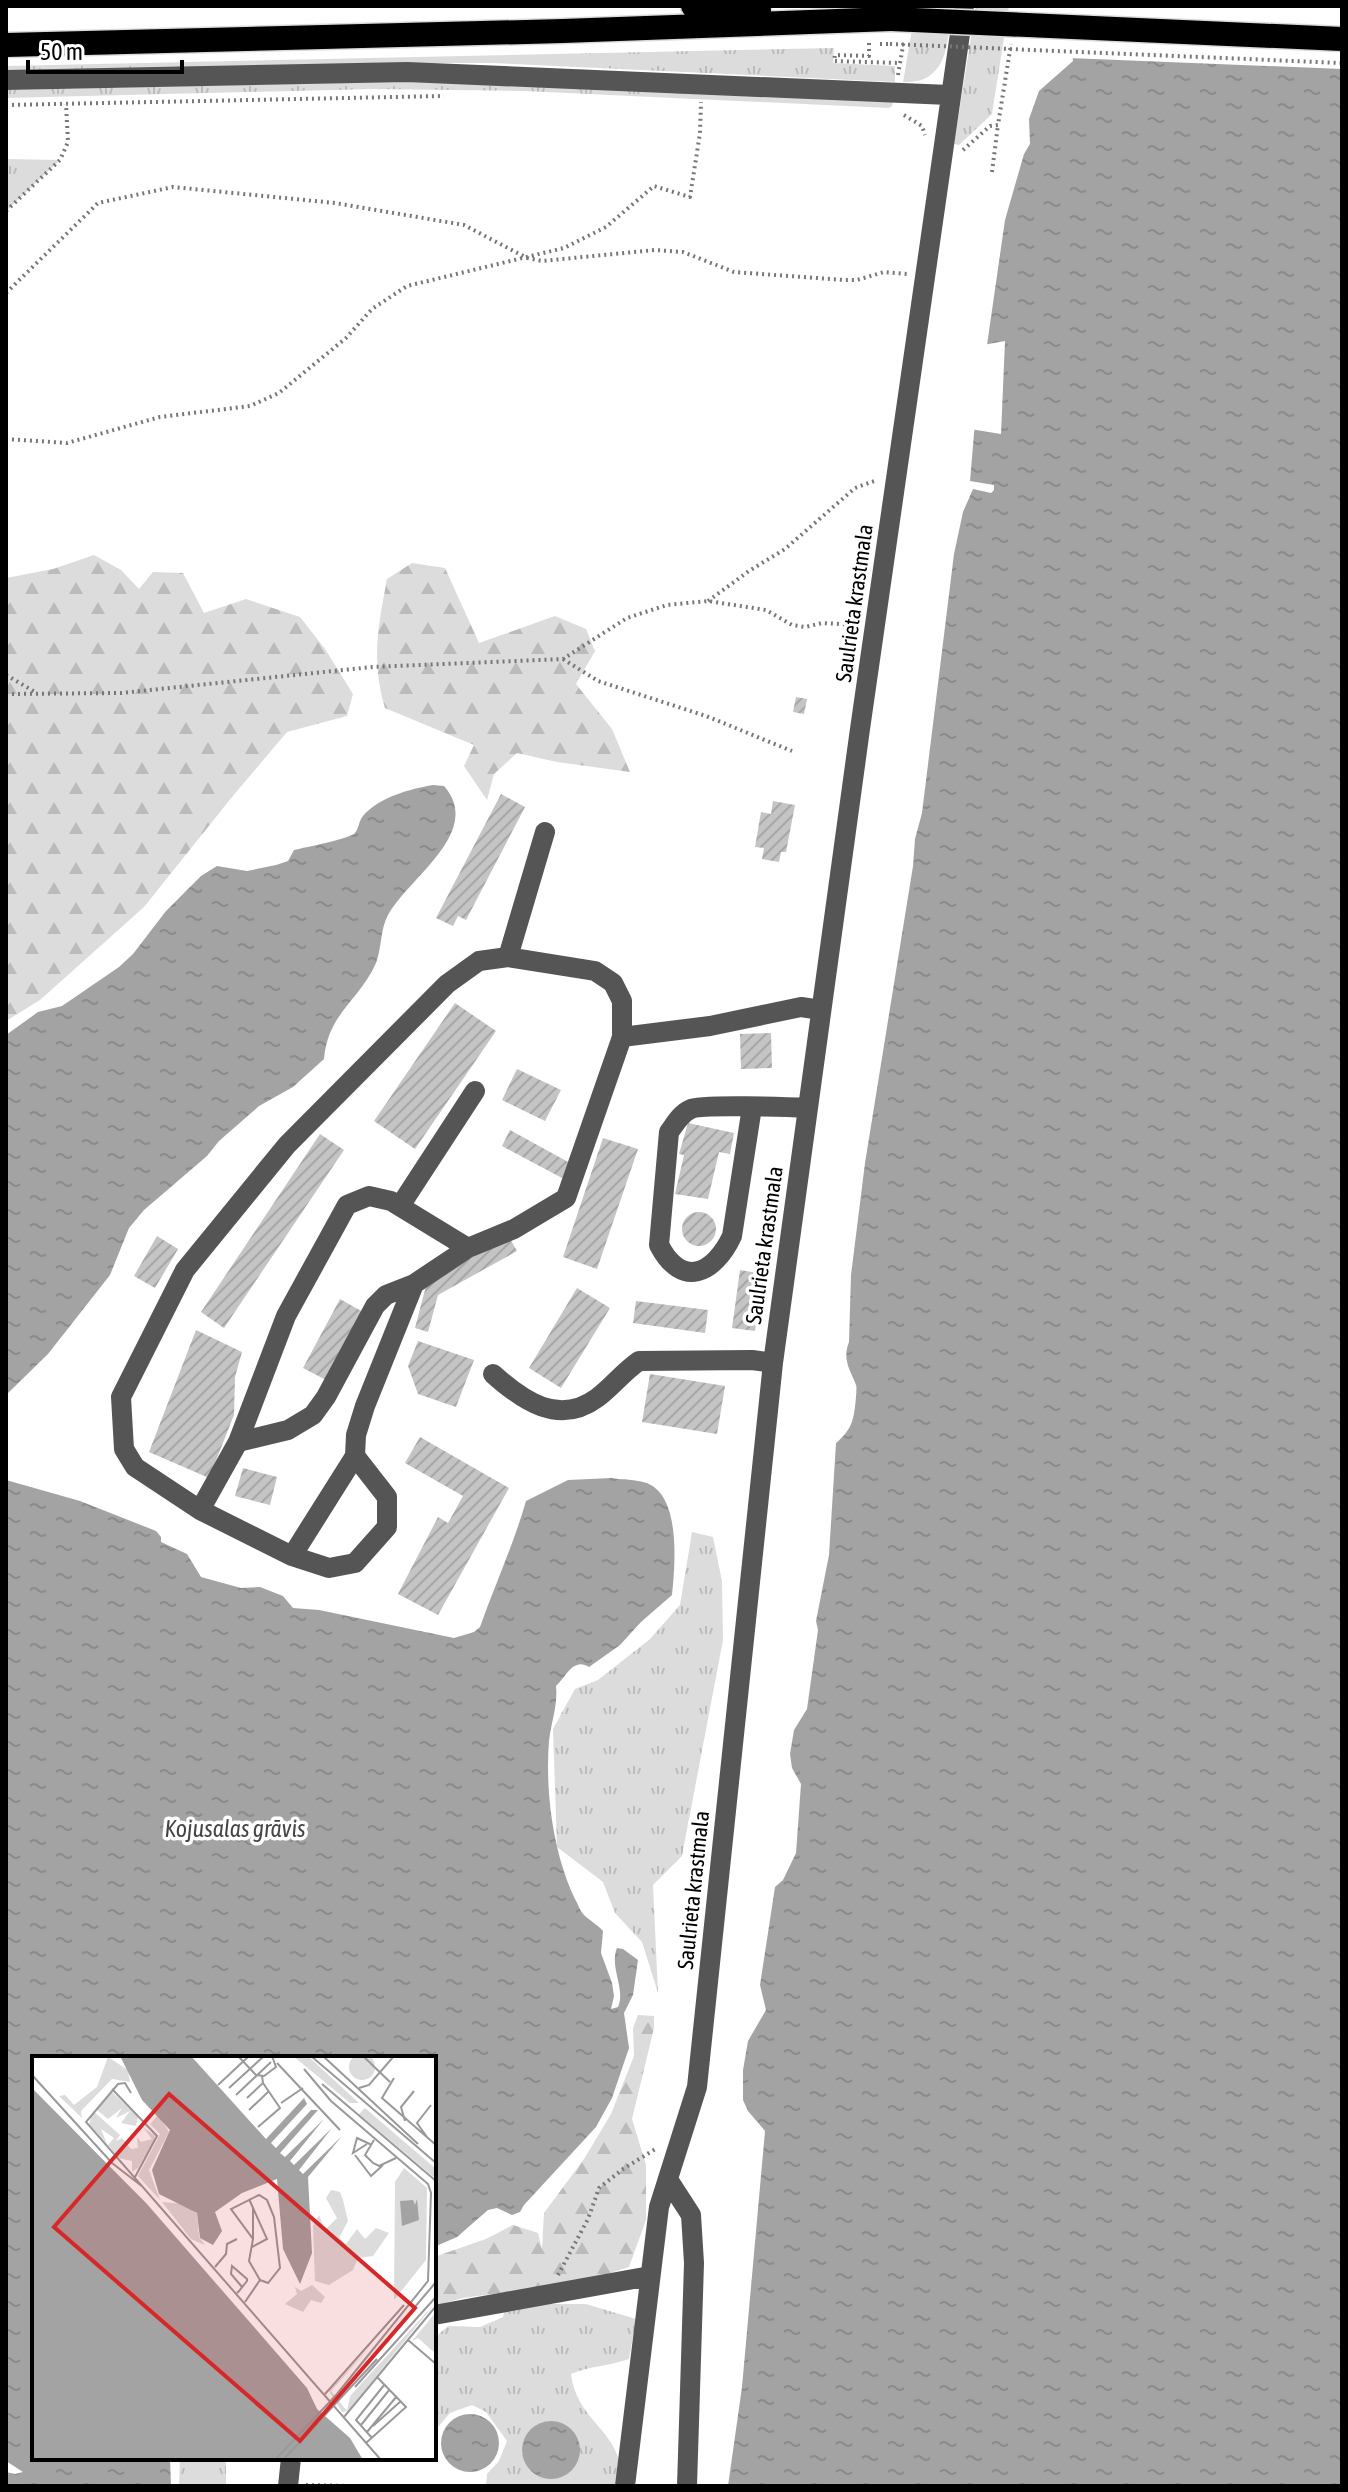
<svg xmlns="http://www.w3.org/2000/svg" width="1348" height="2492" font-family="'Asap Condensed',sans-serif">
	<defs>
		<pattern id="grass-tufts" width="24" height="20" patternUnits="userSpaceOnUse" patternTransform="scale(2)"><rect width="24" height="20" fill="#dcdcdc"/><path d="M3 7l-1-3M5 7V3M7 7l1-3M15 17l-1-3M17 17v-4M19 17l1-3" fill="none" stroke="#bbb"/></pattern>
		<pattern id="forest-firs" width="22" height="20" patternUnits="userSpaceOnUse" patternTransform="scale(2)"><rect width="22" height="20" fill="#dcdcdc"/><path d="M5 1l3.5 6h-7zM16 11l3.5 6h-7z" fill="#bbb"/></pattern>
		<pattern id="water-ripples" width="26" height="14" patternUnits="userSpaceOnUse" patternTransform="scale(2)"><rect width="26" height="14" fill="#a3a3a3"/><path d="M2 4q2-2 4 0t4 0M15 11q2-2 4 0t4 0" fill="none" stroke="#8b8b8b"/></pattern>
		<pattern id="building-hatch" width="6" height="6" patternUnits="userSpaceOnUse" patternTransform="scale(2)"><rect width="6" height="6" fill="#c4c4c4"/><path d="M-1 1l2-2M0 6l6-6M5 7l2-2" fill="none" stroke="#a7a7a7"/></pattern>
	</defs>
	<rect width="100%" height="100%" fill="#fff"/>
	<path fill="url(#grass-tufts)" fill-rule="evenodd" d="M916,6H952C947,40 950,84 903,82Z
		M976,6H1009L992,114L959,145L954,144Z
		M834,48L833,63L895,66V82L492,63H420L6,72V66Z
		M408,81L893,100L892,106L889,108L524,91L373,89L6,98V90Z
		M6,159L60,160L6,211Z
		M692,1532L713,1537L722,1581L723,1640L682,1856L653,1885L658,1993L642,1942L615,1913L603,1882L557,1847L553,1729L575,1689L598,1680L650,1639L680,1605Z
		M542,2304H586L636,2319L629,2359C609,2366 590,2366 571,2374C576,2416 611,2428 619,2461C620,2468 617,2479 617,2486H486L487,2474L499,2461L507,2441L486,2412L472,2405L450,2413L437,2428V2459L408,2461L410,2458H434V2338L448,2326L480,2327L503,2317L505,2308ZM549,2421L567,2426L578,2440L530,2471L522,2453L540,2423Z
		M180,2458H226V2486H179Z"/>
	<path fill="url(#forest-firs)" d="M94,555L121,570L139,589L153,572L183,573L204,613L246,599L300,617L325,649L353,694L347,716L287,732L232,797L144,907L40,1000L6,1021V578L53,569Z
		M412,563L445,568L479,643L555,616L586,629L595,651L576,684L612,729L630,772L557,762L517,753L494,774L487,800L464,766L474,745L385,708C371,660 378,627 387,579Z
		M638,2015L654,2016V2028L632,2119L646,2165V2220L629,2267L585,2281L463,2298L434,2306V2257L486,2239L513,2225L538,2233L542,2249L544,2213L584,2159L611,2114L634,2056L633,2028Z"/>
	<path fill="url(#water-ripples)" d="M1342,6V2486H728L742,2387L765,2131L748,2111L743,2100V2070L748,2041L766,2010L760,1985L775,1887L783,1880L796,1853L801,1784L792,1768L790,1754L794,1730L807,1709L818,1630L816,1621L829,1555L836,1443C853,1429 854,1418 856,1397C856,1395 857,1387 856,1385C850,1369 842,1360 849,1342L851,1275L865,1163L913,866L915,839L922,813L954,554L963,512L973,489L991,493L994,490V485L970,481L975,422H986V352L1005,220L1024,154L1030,144L1029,119L1039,91L1073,61L1070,34Z
		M433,785L444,786C484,832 409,877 388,915C380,930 382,947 376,963C359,1001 328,1013 324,1059L293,1087L259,1106L219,1141L207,1156L144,1210L129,1228L110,1275L48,1354L6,1395V1035L38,1012L62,1006L119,967L133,954L166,911L201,876L217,866L247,871L276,865L288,861L294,850C306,847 349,839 355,833C359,828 359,820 363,816C379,797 410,789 433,785Z
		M611,1478C624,1480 644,1479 654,1487C680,1506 675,1566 672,1595L641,1622L620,1645L589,1667C573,1657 566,1677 556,1686C558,1706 551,1722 549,1741C545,1791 553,1853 575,1899C578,1904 580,1911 584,1915C590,1921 597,1924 603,1931L601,1953L612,1983L614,1996L611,2009L618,2007C626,1989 609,1967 617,1948L623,1949L638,1960L633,1995L624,2013L629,2048L612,2098L596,2127L524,2205L520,2212L512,2215L497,2208L488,2210L457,2237L434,2247V2058H34V2458H170L171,2486H6V2472L15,2474L23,2472L6,2461V1480L80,1501L156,1531L161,1537V1542L187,1554L201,1577L241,1588L260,1587L283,1596L293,1608L319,1610L454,1638L474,1632L480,1627C495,1585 514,1543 526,1501L568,1480Z
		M441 2443a29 29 0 1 1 58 0a29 29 0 1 1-58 0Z
		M522 2450a29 29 0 1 1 58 0a29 29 0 1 1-58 0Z"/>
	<path fill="#fff" d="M1060,6H1342V69L1069,58Z
		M1005,341L1001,434L970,429L972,419L982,418L983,345Z"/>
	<path fill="url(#building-hatch)" d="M796,697L807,699L804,714L793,712Z
		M501,794L525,807L466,920L458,916L453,926L436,918Z
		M773,801L795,805L786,852H781L779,862L762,859L764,848L755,847L761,812L771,814Z
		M455,1003L496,1031L415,1149L374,1121Z
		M771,1033L772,1068L741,1069L740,1034Z
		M517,1069L561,1090L545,1121L502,1100Z
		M688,1123L734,1133L730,1154L719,1152L708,1199L675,1194L684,1155L679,1154Z
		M510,1130L570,1163L562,1178L502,1146Z
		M320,1134L344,1150L224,1328L201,1312Z
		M603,1138L638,1149L597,1269L563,1257Z
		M682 1229a17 17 0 1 1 34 0a17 17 0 1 1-34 0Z
		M157,1236L178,1249L155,1288L134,1276Z
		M509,1237L517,1251L438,1295L428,1332L415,1328L427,1282Z
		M740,1270L763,1274L755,1331L732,1328Z
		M577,1288L610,1308L561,1388L529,1368Z
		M340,1299L363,1312L326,1380L303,1368Z
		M636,1301L708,1310L705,1333L633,1323Z
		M196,1330L242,1352L235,1377L234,1415L209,1478L149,1452Z
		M418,1341L474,1360L456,1407L418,1394L408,1366Z
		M650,1374L725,1386L717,1434L642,1422Z
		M420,1437L509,1488L438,1615L398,1594L438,1517L448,1523L463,1496L405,1463Z
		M243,1468L277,1477L270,1505L235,1496Z"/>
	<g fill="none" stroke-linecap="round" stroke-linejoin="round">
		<g stroke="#dbdbdb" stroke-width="27">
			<path id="highway" d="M693,6L759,10
				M6,45L563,31L891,19"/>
		</g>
		<path stroke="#777" stroke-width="4" stroke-dasharray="2 4" stroke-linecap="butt" d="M869,43V56L835,55L834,61L899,63
			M880,44H890
			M898,75L904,40
			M6,105L444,96
			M904,115L922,126L925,135
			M963,150L990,126L998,125L1011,44
			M992,172L998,125
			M6,211L60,160L68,142L66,104
			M6,293L98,203L173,187L335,203L464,225L527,258L542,261L655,250L683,252L734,272L844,280H857L884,272L908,274
			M6,439L67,443L160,417L250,406L279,393L346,338L372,309L407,286L564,248L606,227L654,186L690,197L700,133L701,102
			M708,601L749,571L785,549L855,488L877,480
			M563,659L598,681L706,716L792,751
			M6,675L35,692
			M6,694L121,693L372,667L563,659L627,618L667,605L708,601L766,610L792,625L805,627L822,623L858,625
			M558,2275L588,2219L599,2188L623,2169L657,2148
			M306,2485L349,2486"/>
		<path stroke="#555" stroke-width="20" d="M6,80L407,72L949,95
			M508,957L545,832
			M622,1037V1001L613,983L595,971L508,957L479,961L447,984L287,1145L185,1270L121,1397L124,1449L135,1467L200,1510L292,1556L329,1568L355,1563L387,1527V1497L355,1456L356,1435L365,1406L414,1284L468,1248L514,1229L566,1198L622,1037L710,1026L801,1007L821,1010
			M752,1107L732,1236C714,1274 682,1289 659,1245L669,1132C675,1124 681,1113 691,1109C700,1104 791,1107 807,1108
			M400,1206L475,1091
			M493,1374C523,1401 559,1426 597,1398C612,1387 623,1372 639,1361L752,1360L773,1363
			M238,1442L288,1430L313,1415L326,1397L375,1306L386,1295L414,1284
			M200,1510L238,1442L286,1316L347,1205L369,1196L391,1201L468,1248
			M292,1556L355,1456
			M669,2181L691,2215L694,2263L687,2486
			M434,2315L650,2276
			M288,2486L291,2458
			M625,2486L659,2207L697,2087L773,1363L860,729L964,6"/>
		<use href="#highway" stroke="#000" stroke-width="24"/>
		<g stroke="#dbdbdb" stroke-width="27" stroke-linecap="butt">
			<path id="highway-bridge" d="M891,19L1342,39"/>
		</g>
		<path stroke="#777" stroke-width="4" stroke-dasharray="2 4" stroke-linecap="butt" d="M890,44L1342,63"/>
		<use href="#highway-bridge" stroke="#000" stroke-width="24"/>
	</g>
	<g text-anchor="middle" stroke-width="7" stroke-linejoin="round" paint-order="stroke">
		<g font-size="22" fill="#000" stroke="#fff">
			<text transform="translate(854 603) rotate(-82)" y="8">Saulrieta krastmala</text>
			<text transform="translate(764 1245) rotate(-82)" y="8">Saulrieta krastmala</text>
			<text transform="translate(693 1890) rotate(-84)" y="8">Saulrieta krastmala</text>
		</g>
		<g font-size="24" font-style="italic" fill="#444" stroke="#fff">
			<text x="235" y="1837">Kojusalas grāvis</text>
		</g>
	</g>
	<g transform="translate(32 2056)">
		<rect width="404" height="404" fill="#fff"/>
		<path d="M261,0H276L327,47H318ZM80,36L106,61L104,70L89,67L98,55L84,62L90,52L76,63L65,54ZM333,52L404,113V123L327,58ZM61,55L88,79L84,85L90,82L99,93L106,92L105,81L109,86L120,83L111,71L122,79L123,83L106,112L100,116V105L87,102L76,89L82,82L69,73L75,88L57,68ZM372,112L395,132L394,204L362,244L363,126ZM130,146L153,148L165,158L167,181L173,189L159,183ZM404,246L316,355L310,356L297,335L341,288L299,335L315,355L318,340ZM404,256V298L386,282L380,285Z" fill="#dcdcdc"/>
		<path d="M76,1L96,14L98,26L80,23L49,55L50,62L27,40L33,39L42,49L65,31ZM126,59L137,76L117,114L128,144L106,120L128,78L118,68ZM299,134L308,136L311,144L316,165L307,182L314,188L325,173L333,183L344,172L357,177L341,200L326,202L321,214L297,229L283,225L281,170L287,159L293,174L305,162L294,142ZM280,229L293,241L289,247L279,244L271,256L253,248L265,238L263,231L269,235Z" fill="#dcdcdc"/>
		<path d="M317 11a13 13 0 1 1 26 0a13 13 0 1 1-26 0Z" fill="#dcdcdc"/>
		<path d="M88,0H159L234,83L272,42L275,48L239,87L244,92L279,54H286L248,97L253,101L292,63L258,105L262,109L300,72L267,114L271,118L310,80L276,121L280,197L268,228L251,193L245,123L210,137L183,156L190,175L181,189L168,182L165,157L127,138L120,114L138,74L110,44ZM0,32L115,148L275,332L285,353L318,382L331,404H0ZM385,143L387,164L370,170L368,145L381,144L383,149Z" fill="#a3a3a3"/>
		<path fill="none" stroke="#999" stroke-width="2" d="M206,0L224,19L232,20L244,11L240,0M279,0L404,107M291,0L386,88M331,0L358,26M245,7L308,74M272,13L299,45L396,128L399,137L396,225L305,338M0,19L80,107L111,131M362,22L350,42L404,89M290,28L404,125M186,29L217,0M197,32L232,0M327,32L337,29L362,0M80,33L125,80L103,121M99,37L93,27L86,28L54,66L349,404M204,39L239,6M215,42L231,27L230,20M249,47L271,32M217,54L236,36M373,65L369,51L382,35M226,71L248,52L231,27M395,81L385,67L399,49M342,84L333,99L341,107L347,110L364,102M335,88L321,97L325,82L340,89M323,99L339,120L351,109M217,143L235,183L220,191M221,152V183M183,211L194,198L195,188L205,183M205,237L207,235L215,225V223L200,210L199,218L210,231M213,246L228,224L217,205L221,183L199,153L227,139L235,144L242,161L248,212L236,227L228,224M376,284L404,308M338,304L404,226M323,331L403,242M293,338L372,249M312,361L404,250M329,369L358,333M341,370L369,345M335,376L365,340M340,382L324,364L353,328M334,387L374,351L345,321M243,404L307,336M251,404L345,303"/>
		<path fill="#d62828" fill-opacity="0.15" stroke="#d62828" stroke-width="4" d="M137,38L383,252L268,385L22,171Z"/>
		<rect width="404" height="404" fill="none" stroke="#000" stroke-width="4"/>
	</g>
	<rect width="1348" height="2492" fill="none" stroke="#000000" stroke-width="16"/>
	<path d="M28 60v12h154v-12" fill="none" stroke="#000000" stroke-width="4"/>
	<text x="40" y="60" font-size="24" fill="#000000" stroke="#ffffff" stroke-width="6" paint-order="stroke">50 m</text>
</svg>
